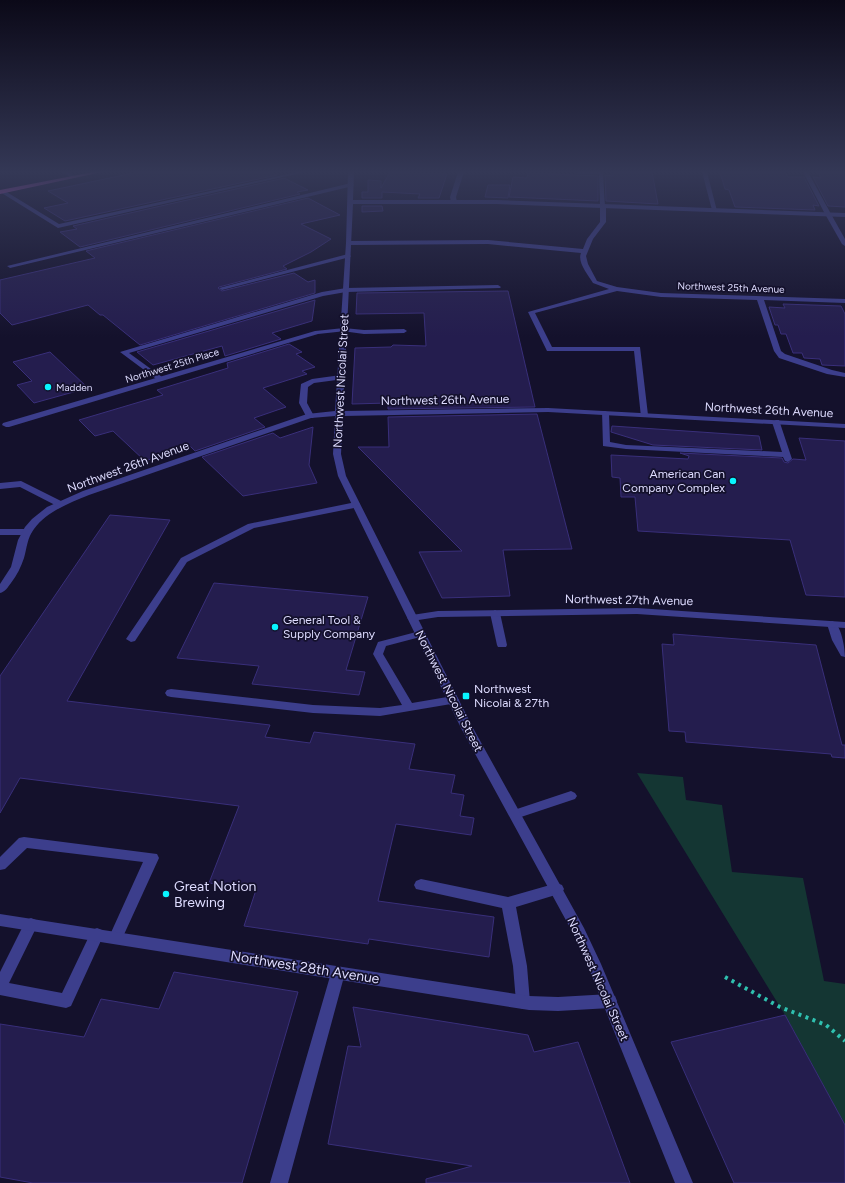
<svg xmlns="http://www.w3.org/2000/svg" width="845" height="1183" font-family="Figtree,sans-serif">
	<rect width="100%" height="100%" fill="#14112c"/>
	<path fill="#143633" d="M637,773L683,777L686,800L722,805L732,872L803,878L824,981L845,984V1125L785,1015Z"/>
	<path fill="#241d4e" stroke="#392f7a" d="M138,172H270L277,175L65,221L44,208L68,203L48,191Z
		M390,172H410L409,173L447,174L439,198H418L420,194L382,192V198H362V192H368V180L381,181V188Z
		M613,172H652L658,204L606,201L605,175L613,176Z
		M720,172H785L788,177H804L819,206L813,205L815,210L735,207L729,190L725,189Z
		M818,172H845V207L828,206L813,177L821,178Z
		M528,173L598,176V201L509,197L513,177L527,178Z
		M284,178L308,190L297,192L300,194L80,247L60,232L77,229L73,226Z
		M488,185H510L508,198L485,197Z
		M308,198L340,215L301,224L331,239L311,252L283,266L287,269L219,287L218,288L222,291L294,273L308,282L315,280V293L140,345L103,315H100L88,305L12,325L0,313V280L95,258L86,251Z
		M362,206H382L383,211L362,212Z
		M508,291L535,407L388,409V403L352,404L355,348L391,347L393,345L426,346L424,313L356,314L357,293Z
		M315,300L312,321L272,333L281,339L225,356L222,346L153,365L137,352Z
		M783,304L841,306L845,314V366L822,365L820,359L804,358L802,353H793L786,334H781L778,325H775L769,307L785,308Z
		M289,344L302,352L296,354L315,367L302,371L307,374L263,388L286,407L254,418L265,427L195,451L190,446L145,461L113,431L95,436L79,420L163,395L157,390L228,368L227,363Z
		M50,352L88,388L34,403L17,385L32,381L13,362Z
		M537,414L572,549L503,550L510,596L442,598L419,552L462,551L358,447H389L388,417Z
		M612,426L759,436L762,450L653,445L611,432Z
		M313,427L309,465L317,483L243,496L202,457L273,433L280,438Z
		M799,438L845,441V597L806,595L790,540L638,531L635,497H621L620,478L612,477L611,455L688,459L689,456L680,453L782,458L784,462L788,463L793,459L806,460Z
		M110,515L170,520L67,701L270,725L265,737L310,743L314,732L415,744L409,769L455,775L451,793L464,795L460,816L474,818L471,835L396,824L378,901L494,917L489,957L369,939L368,944L244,926L256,890L209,883L239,806L20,778L0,813V676Z
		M214,583L368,597L346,670L365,672L359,695L252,684L259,666L177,658Z
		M673,634L816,645L842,745H845V758L832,757L831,754L686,742L685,732L669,731L662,644L674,645Z
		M174,972L298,992L242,1183H33L0,1177V1024L84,1037L101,999L159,1009Z
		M353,1007L528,1035L534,1052L578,1042L630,1183H426V1179L472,1166L328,1144L348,1046L361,1047Z
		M785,1015L845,1125V1183H734L671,1042Z"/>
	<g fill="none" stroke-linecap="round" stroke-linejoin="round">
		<path stroke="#2fc0af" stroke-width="4" stroke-dasharray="3 4.5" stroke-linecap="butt" d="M725,977L780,1007L826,1025L845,1041"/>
		<path fill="#3c3e8c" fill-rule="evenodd" d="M62,172H68L77,177L72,178Z
			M297,172H305L58,228L0,192L5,191L59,224Z
			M351,183L354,185L353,186L10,268L7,266Z
			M603,204L606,206V222L593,239L586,256L588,264L597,281L617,287L661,293L845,299V303L764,300L781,351L785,354L832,370L845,373V377L827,374L779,358L774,351L757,300L661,297L617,291L535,313L552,347H640L648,415L644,417H641L634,351H547L528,312L609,289L593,283C588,275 577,262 581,253L488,244L349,245L346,243L349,241L488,240L583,249L587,239L600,222V206Z
			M826,213L831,214L845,239V246L842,244L825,214Z
			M348,254L351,256L350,257L222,290L219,288Z
			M498,285L501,287L500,288L346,292L323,296L129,353L162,377L163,379L159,381L120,352L322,292L346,288Z
			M344,328L364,330L404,329L407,331L404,333L364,334L342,331V329Z
			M341,375L345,377L344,379L314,383L308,387L307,403L314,416L313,418H307L299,403L301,384L312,379Z
			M602,411H605L609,413L610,442L626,445L782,452L772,422L776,420H779L792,459L788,462L785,461L783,457L626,449L603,446Z
			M21,481L63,502L64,504L63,506H57L20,487L0,489V483Z
			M356,502L359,503L360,505L359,507L254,528L187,562L135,641L131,642L126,639L181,558L248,524Z
			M0,529H27L32,532L27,535H0Z
			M495,610L500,613L507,645L506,647H498L497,645L490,613Z
			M832,621C841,623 845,648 845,657L841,656L832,640L827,624Z
			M420,631L424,632L425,634L424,636L386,646L383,654L412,703L453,696L457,697L459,700L457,703L380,716L313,713L171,697L167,696L165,693L167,690L171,689L313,705L380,708L402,705L373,654L378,642Z
			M571,791L575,793L577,796L575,799L515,819L511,817L509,814L511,811Z
			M24,837L157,854L159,858L121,941L116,943L111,941L109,937L143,862L27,848L5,869L0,870V857L19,838Z
			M421,879L508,897L557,883L562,885L564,889L562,893L516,907L527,966L530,1002L528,1007L523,1009L518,1007L516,1002L513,966L502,908L416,889L414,885L416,881Z
			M31,918L36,920L38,924L9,983L62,993L92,930L97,928L102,930L104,934L71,1006L66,1008L0,995V972L26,920Z
			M338,966L343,968L345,973L288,1183H270L331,973L333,968Z"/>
		<path fill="#3c3e8c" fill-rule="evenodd" d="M458,172H464L456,197L457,202L454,204L451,202L450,197Z
			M576,172H603L605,207L600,206L599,174H578Z
			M702,172H707L717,211L712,210Z
			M803,172H808L831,214L830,215L825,214Z
			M344,328L346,329V331L318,334L9,427H6L2,425L3,423L315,331Z
			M637,608L845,622V628L637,614L438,617L412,621L407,618L412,615L438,611Z
			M0,914L529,996L558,997L610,994L615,996L617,1001L615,1006L610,1008L558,1011L529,1010L0,926Z"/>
		<path fill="#3c3e8c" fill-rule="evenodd" d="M348,172H354L353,200H496L845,213V217L496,204H353L343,411L548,408L845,424V428L548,412L343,416L341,454L346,476L473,728L584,928L601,964L693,1183H675L587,964L574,935L461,728L338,476L333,454L335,416L311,418L89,495C70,503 47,511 34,529C27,538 27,548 24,558C21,567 17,575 11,583C8,587 5,592 0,593V584L11,567L18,540L25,527L32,519L47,507L83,491L307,414L335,411L346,243Z"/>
		<path fill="#dd5dd8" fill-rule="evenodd" d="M93,172H102L0,194V190Z"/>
	</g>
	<linearGradient id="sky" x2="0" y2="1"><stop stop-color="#0b0918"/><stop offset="0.51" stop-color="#343856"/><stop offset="1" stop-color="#343856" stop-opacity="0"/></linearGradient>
	<rect width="845" height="337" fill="url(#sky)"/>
	<g fill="#08f5ff" stroke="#14112c" stroke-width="1.5">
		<circle cx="48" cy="387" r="4"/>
		<circle cx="733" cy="481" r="4"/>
		<circle cx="275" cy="627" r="4"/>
		<rect x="462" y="692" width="8" height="8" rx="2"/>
		<circle cx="166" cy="894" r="4"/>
	</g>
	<g text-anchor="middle" stroke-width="3.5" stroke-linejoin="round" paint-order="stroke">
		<g font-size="10" fill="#dedcff" stroke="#14112c">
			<text transform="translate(731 287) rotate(2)" y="4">Northwest 25th Avenue</text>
			<text transform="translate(172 365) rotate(-17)" y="4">Northwest 25th Place</text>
		</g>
		<g font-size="10" fill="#dedcff" stroke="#14112c" text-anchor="start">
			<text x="56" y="391">Madden</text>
		</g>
		<g font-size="12" fill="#dedcff" stroke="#14112c">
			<text transform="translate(341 381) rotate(-87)" y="4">Northwest Nicolai Street</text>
			<text transform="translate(445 400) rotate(-1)" y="4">Northwest 26th Avenue</text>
			<text transform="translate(769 410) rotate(3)" y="4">Northwest 26th Avenue</text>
			<text transform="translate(128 467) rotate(-20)" y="4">Northwest 26th Avenue</text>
			<text transform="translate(629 600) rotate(1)" y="4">Northwest 27th Avenue</text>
			<text transform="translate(449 691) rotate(63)" y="4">Northwest Nicolai Street</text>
			<text transform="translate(598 979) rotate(66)" y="4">Northwest Nicolai Street</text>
		</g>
		<g font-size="12" fill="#dedcff" stroke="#14112c" text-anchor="start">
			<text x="725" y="478" text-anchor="end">American Can<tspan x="725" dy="14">Company Complex</tspan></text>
			<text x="283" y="624">General Tool &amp;<tspan x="283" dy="14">Supply Company</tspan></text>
			<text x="474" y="693">Northwest<tspan x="474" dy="14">Nicolai &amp; 27th</tspan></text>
		</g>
		<g font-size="14" fill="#dedcff" stroke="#14112c" text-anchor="start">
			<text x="174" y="891">Great Notion<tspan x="174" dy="16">Brewing</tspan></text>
		</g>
		<g font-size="14" fill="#dedcff" stroke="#14112c">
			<text transform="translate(305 967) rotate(9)" y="5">Northwest 28th Avenue</text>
		</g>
	</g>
</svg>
